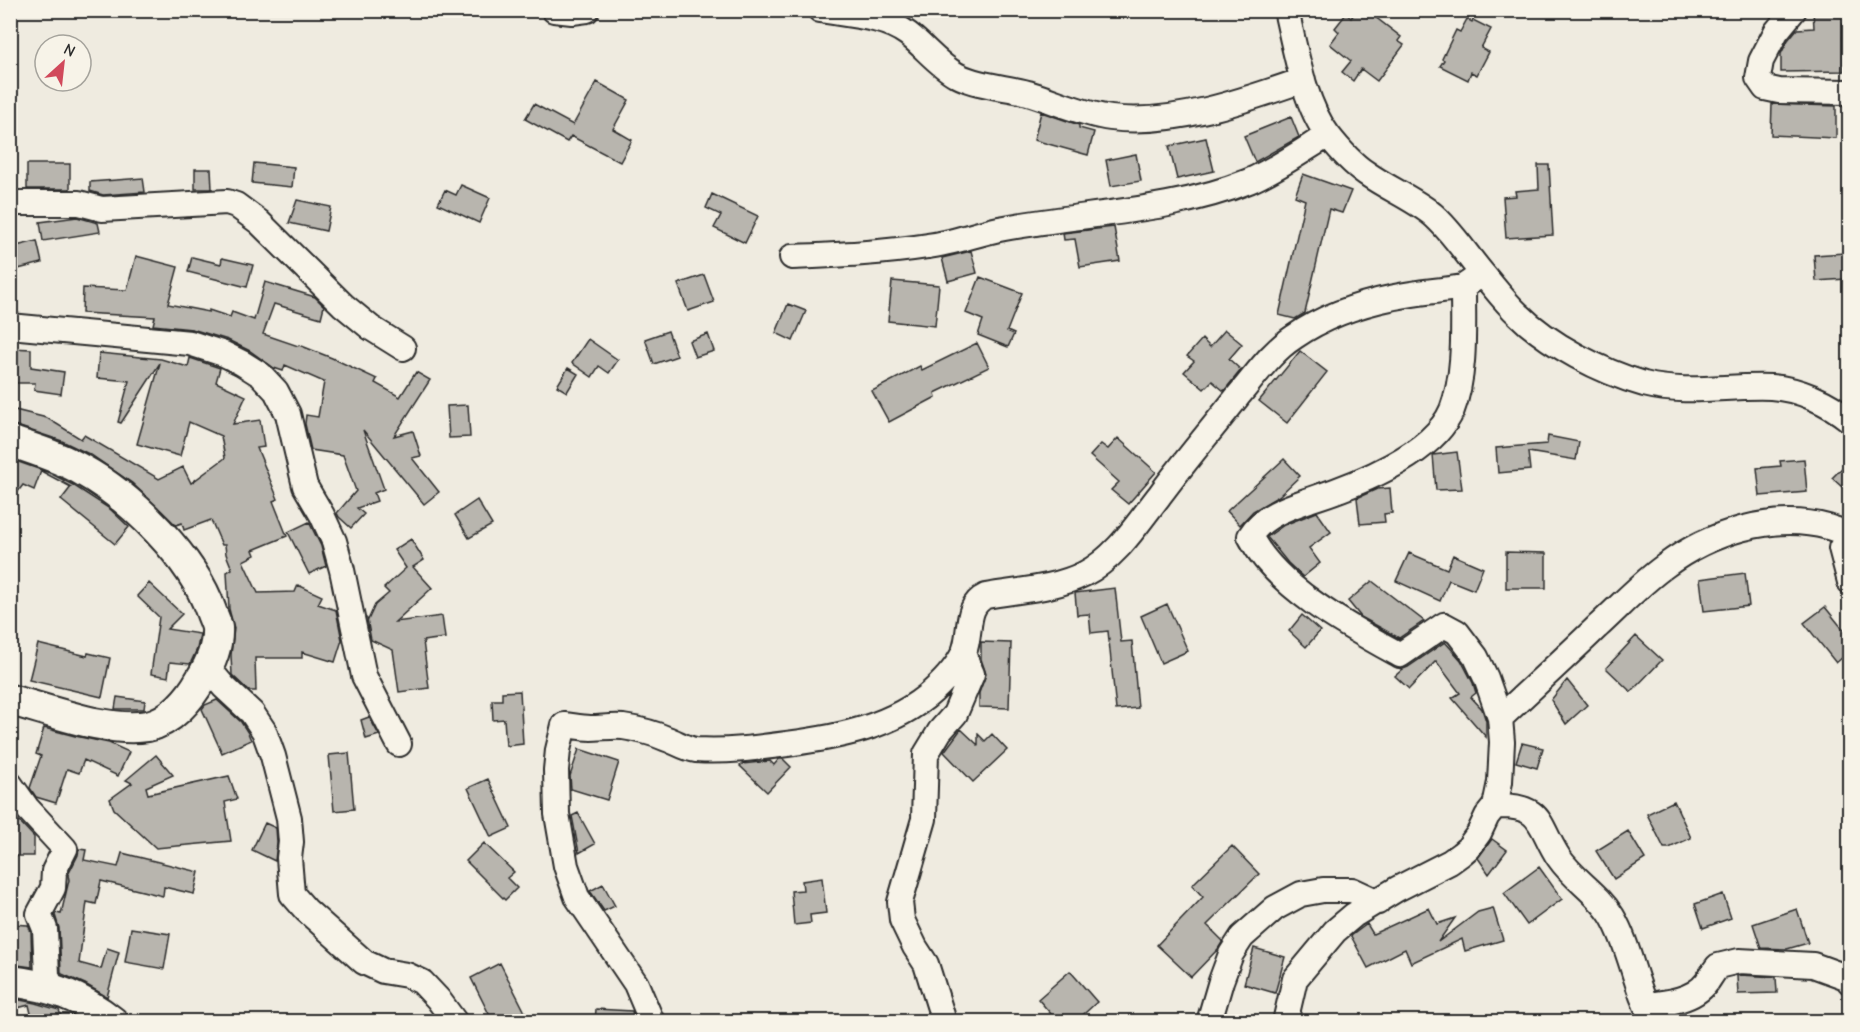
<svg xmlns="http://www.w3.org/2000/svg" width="1860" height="1032" font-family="'Comic Neue',sans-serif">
	<rect width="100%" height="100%" fill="#efebe0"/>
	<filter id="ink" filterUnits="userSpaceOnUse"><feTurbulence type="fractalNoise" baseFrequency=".0167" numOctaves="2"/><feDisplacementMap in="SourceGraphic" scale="12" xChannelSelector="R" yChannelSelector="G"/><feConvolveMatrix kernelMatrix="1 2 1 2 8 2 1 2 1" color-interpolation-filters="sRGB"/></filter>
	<g filter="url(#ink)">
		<path fill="#b8b5ae" stroke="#2b2b2b" stroke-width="1.5" d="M1357,10H1366L1401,37L1398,41L1404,45L1377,81L1361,69L1353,81L1342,72L1351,61L1330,44L1339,32L1335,28L1346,14L1351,18Z
			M1813,10H1847L1848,24H1843L1844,71L1781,72V54L1788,40L1797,29L1814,28Z
			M1467,19L1472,22L1473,20L1491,29L1481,48L1489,52L1477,75L1471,72L1468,80L1440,66L1444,60L1442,59L1456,30L1460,32Z
			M597,82L629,100L613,129L632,140L620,162L571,136L567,142L525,119L534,104L573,125Z
			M1772,104L1836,106V138L1771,135Z
			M1041,112L1079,125V128L1094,132L1088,155L1034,140Z
			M1291,117L1299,137L1255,162L1244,136Z
			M1206,138L1214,171L1177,179L1169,146Z
			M1136,154L1141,181L1111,186L1106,160Z
			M254,163L294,167L292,187L252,183Z
			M27,164H70V189H27Z
			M1538,165H1549L1553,235L1506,238L1503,197L1516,196L1515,191L1539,189Z
			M195,169H211L212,189H195Z
			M1303,174L1351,191L1342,213L1329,209L1305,313L1295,319L1279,315L1305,200L1295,196Z
			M143,178L145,192L103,195L90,191V182Z
			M461,185L490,198L479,223L438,204L445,190L456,195Z
			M712,194L758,216L745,243L714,228L721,215L706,208Z
			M297,200L331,207L326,231L289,223Z
			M77,217L98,223L100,232L43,241L40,222Z
			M1114,227L1120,261L1080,267L1075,239L1064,240L1063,233Z
			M37,241L42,263L18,269L12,247Z
			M971,251L977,273L948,281L942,258Z
			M1845,253L1846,279L1816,281L1814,255Z
			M136,256L178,267L168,304L209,312V310L230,317L232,312L254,320L265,282L315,297L324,306L321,318L274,304L263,334L298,346L299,345L332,358L377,379L375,383L400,397L416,372L430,380L394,436L413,431L421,456L412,458L439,492L424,504L363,430L384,489L374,493L377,501L357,508L364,514L351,528L339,517L337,513L356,491L343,455L311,450L305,424L306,415L318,417L324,382L285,365L283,371L274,368L250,351L228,340L192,329L153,325L155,317L82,313L83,288L127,290Z
			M192,257L221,264L222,258L253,265L247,287L188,272Z
			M704,275L714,302L688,311L678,284Z
			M980,277L1022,293L1007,331L1014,334L1008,347L978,335L983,320L966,313Z
			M892,281L939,285L935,326L888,321Z
			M788,304L806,311L793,341L776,333Z
			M1225,330L1242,344L1229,359L1241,370L1224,391L1212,381L1204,389L1184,372L1194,361L1187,356L1202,339L1210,347Z
			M668,331L677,356L654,364L645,339Z
			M708,334L714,351L695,357L689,341Z
			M588,339L618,360L609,373L599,366L592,377L572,363Z
			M977,343L989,367L935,393L936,397L889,422L872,391L920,366L922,370Z
			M10,348L31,349V367L64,372L61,394L34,390L35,383H10Z
			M1300,351L1327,372L1287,423L1259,401Z
			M99,353L161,359L188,367L190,358L220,368L216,382L246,396L233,424L260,420L264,447L257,448L278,499L273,501L287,536L253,550L255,555L243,561L258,593L295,592L298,585L322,596L318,604L336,610L342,640L335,662L302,652V658H255L256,691H249L232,675L231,655L234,628L229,609L227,572L232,569L226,554L225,545H222L211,520L184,530L182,523L176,525L132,483L91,455L62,441L11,424L15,410L47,418L81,439L84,435L159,479L183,467L191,483L225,458L221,436L189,422L180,456L137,444L160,363L121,423L118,422L129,381L97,378Z
			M568,368L578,374L567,392L557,386Z
			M468,405L470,437L449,438L447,406Z
			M1548,436L1579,442L1576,460L1528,452L1530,470L1498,473L1496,448L1547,444Z
			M1118,438L1156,472L1128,504L1111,490L1119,482L1090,456L1101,444L1108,449Z
			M1457,452L1462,489L1436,490L1433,455Z
			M10,459L50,473L73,485L110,509L129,527L115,544L61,500L71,487L41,471L34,490L23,485L10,502Z
			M1284,459L1300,476L1279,496L1253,511L1240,525L1227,511Z
			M1804,459L1807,492L1760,496L1757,468L1781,466L1780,461Z
			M1850,460V494L1832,478Z
			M1390,488L1392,513L1384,514L1385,522L1360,524L1357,498L1377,489Z
			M477,500L492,525L469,538L455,515Z
			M1317,512L1331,532L1309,548L1320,563L1303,577L1288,563L1267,537L1284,525Z
			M309,522L321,546L326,566L309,574L288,532Z
			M411,539L424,560L413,567L432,588L395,622L442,616L445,638L423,641L429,688L399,692L393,650L371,640L367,619L368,620L375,605L389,593L384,588L406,568L394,550Z
			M1506,552L1546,553V588H1506Z
			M1409,553L1447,569L1453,555L1483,568L1474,590L1449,580L1440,601L1396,581Z
			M1745,573L1749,606L1704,611L1700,579Z
			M1372,581L1424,621L1399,638L1361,617L1348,601Z
			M149,583L182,614L167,629L200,634L197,649L190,664L170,662L168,677L151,674L159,617L137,596Z
			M1115,588L1121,642L1132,641L1138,708L1116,710L1108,631L1091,633L1089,614L1077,615L1075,593Z
			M1167,604L1188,651L1161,663L1141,616Z
			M1825,607L1850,638V651L1836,663L1804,623Z
			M1302,615L1320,631L1306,647L1289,631Z
			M1636,636L1662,660L1631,692L1606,668Z
			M981,642L1011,643L1009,708L979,707V693L986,674L981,659Z
			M1445,642L1461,660L1473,683L1476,693L1471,697L1482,709L1486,721V737L1452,698L1460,693L1436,661L1409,689L1395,676L1403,669L1408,667Z
			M38,644L87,656L88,653L110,658L102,697L29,680Z
			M1567,680L1587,705L1566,724L1551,700Z
			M520,691L523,744L506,746L504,719L493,720L492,700H502V692Z
			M117,697L145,701L144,709H115Z
			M217,700L241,722L248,733L251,740L222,753L202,709L205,705Z
			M369,717L379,735L366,739L361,720Z
			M44,728L75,736L109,743L129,752L118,776L84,760L79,773L67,769L56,803L36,797L30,788L41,756L36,754Z
			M961,729L978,745V734L985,741L992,734L1007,750L973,782L944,752Z
			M1522,743L1543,748L1537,768L1516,762Z
			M579,749L619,762L607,800L571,789L570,776Z
			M349,753L354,809L334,811L329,755Z
			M156,755L173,775L146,787L148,794L229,776L237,799L225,802L231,841L156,848L114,809L110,799L132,783L126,780Z
			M779,759H783L791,767L767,792L740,766L742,764L770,761L774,765Z
			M488,779L511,828L491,837L468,788Z
			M1674,801L1691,838L1669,848H1664L1647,814Z
			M578,813L595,844L579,853L572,816Z
			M10,820L19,821L34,837V856H10Z
			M265,823L276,828L277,842L275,861L252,850Z
			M1628,831L1645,859L1614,879L1596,851Z
			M1492,839L1507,850L1489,874L1478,858Z
			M484,843L514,872L507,878L517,888L505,900L466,861Z
			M1232,846L1259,874L1207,925L1223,941L1218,949L1191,977L1157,945L1203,897L1192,885Z
			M79,849L86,850L84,860L118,867L122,853L199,872L194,894L164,887L163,896L101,881L96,904L87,902L79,963L101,969L107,948L119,952L107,997L85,984L62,974L61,972L59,928L55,915L56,913L61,914L69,880L68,875L78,855Z
			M1539,867L1562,899L1527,925L1504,893Z
			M822,878L826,913L810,915L811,923L794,925L791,891L803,890L802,881Z
			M603,884L615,906L604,911L590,891Z
			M1723,894L1731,918L1703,928L1695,904Z
			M1429,908L1437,924L1455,918L1438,942L1478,912L1493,908L1503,940L1465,951L1462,939L1411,963L1405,949L1368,968L1351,936L1367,924L1373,934Z
			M1797,909L1808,943L1787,949L1761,948L1753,924Z
			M10,924L28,925L31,932L32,967L10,964Z
			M131,928L170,934L164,969L125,962Z
			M1254,948L1285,957L1275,993L1244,984Z
			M500,963L530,1022H493L471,978Z
			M1070,971L1097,1002L1075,1022H1058L1038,999Z
			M1740,975L1776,977L1777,993L1738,994L1737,976Z
			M10,998L35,1003L59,1010L63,1022H33L29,1005L10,1010Z
			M596,1009L632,1011L634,1022H595Z"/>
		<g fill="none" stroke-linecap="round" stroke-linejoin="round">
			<g stroke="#2b2b2b" stroke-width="28">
				<path id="minor" d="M554,10L572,12L587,10
					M820,10C849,15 884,16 908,34C925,47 938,65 957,75C978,86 1005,87 1028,93C1055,101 1082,114 1111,118C1172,126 1246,100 1303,80
					M1286,10C1295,48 1304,104 1328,135C1339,149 1351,163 1366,173C1387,188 1412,198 1432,214C1451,230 1466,254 1482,273C1494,287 1505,302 1518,314C1549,345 1602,372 1644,384C1687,395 1728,385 1771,387C1799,389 1828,402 1850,420
					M1794,10L1776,32L1761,61L1758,78L1765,88L1779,91L1850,92
					M10,203H79L102,209L227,202L236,205L259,222L343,305L371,328L403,348
					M792,257C838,255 883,253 928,246C953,243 975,234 999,229C1082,213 1170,213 1249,181C1277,169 1302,151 1328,135
					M10,326L190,343L224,354L242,363L261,375L276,391L288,414L305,486L322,515L334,541L342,570L364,676L399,744
					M1850,537L1841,548L1850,582
					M208,668L224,687L252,713L264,731L273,756L289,818L291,842L289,858L292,894L306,910L364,962L383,971L407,975L422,982L438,999L455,1022
					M1500,718C1532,688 1565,658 1597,627C1619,607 1640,584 1665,566C1709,533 1773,512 1828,527C1835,529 1843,532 1850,535
					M10,784L27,808L65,849L54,871L53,888L39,914L45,929L47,975L52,989
					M1495,806C1545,804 1538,827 1559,858C1574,880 1598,893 1612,916C1631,948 1635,989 1654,1022
					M1646,1005C1667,1003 1694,1000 1707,982C1711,976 1714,971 1718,966L1739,961L1813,965L1846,977L1850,982
					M942,1015L926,964L915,947L902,920L900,902L924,819L926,754L940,731L955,714L972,674L963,654
					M652,1022L636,984L577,897L566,866L557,814L556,770L558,750L564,725C573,726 582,728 591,728C601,728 612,726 623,727C637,729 654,733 667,739C676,742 686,749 696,750C727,752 757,748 787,744C839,737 893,727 933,691C945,680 958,666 964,652C972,632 964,606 986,596C1018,590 1054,589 1084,574C1116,558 1137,524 1159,496C1184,462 1212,429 1238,396C1256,375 1271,352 1294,337C1324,316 1360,304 1395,297C1417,292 1440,291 1463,287
					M1209,1022L1221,981L1231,954L1242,937L1275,908L1301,894L1323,890H1352L1378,902
					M1285,1022L1295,979L1335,931L1354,915L1397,889L1450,862L1461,854L1468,848L1479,833L1487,816L1495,806L1500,782L1502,742L1500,718L1486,678L1476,657L1457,632L1444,625L1400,655C1351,628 1276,588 1250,536C1263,515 1289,507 1312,499C1355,485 1433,455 1452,410C1466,374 1463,326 1463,287L1482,274"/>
			</g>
			<g stroke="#2b2b2b" stroke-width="34">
				<path id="major" d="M10,441C35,450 60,457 82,470C131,497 193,558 211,611C213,617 216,622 217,628C218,647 211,663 201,679C190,699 171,721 148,726C107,733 50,710 10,700
					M10,981C52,986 80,996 113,1022"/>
			</g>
			<use href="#minor" stroke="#f7f3e8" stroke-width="24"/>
			<use href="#major" stroke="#f7f3e8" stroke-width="30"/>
		</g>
	</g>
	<rect width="1860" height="1032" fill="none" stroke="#f7f3e8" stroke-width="36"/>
	<rect x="18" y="18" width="1824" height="996" fill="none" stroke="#2b2b2b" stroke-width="2" filter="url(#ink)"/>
	<g transform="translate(63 63) rotate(27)"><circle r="28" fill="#f7f3e8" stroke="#a5a39c" stroke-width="1.5"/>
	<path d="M0-4.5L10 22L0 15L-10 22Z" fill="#d1495b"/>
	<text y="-9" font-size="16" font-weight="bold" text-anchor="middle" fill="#2b2b2b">N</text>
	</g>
</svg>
